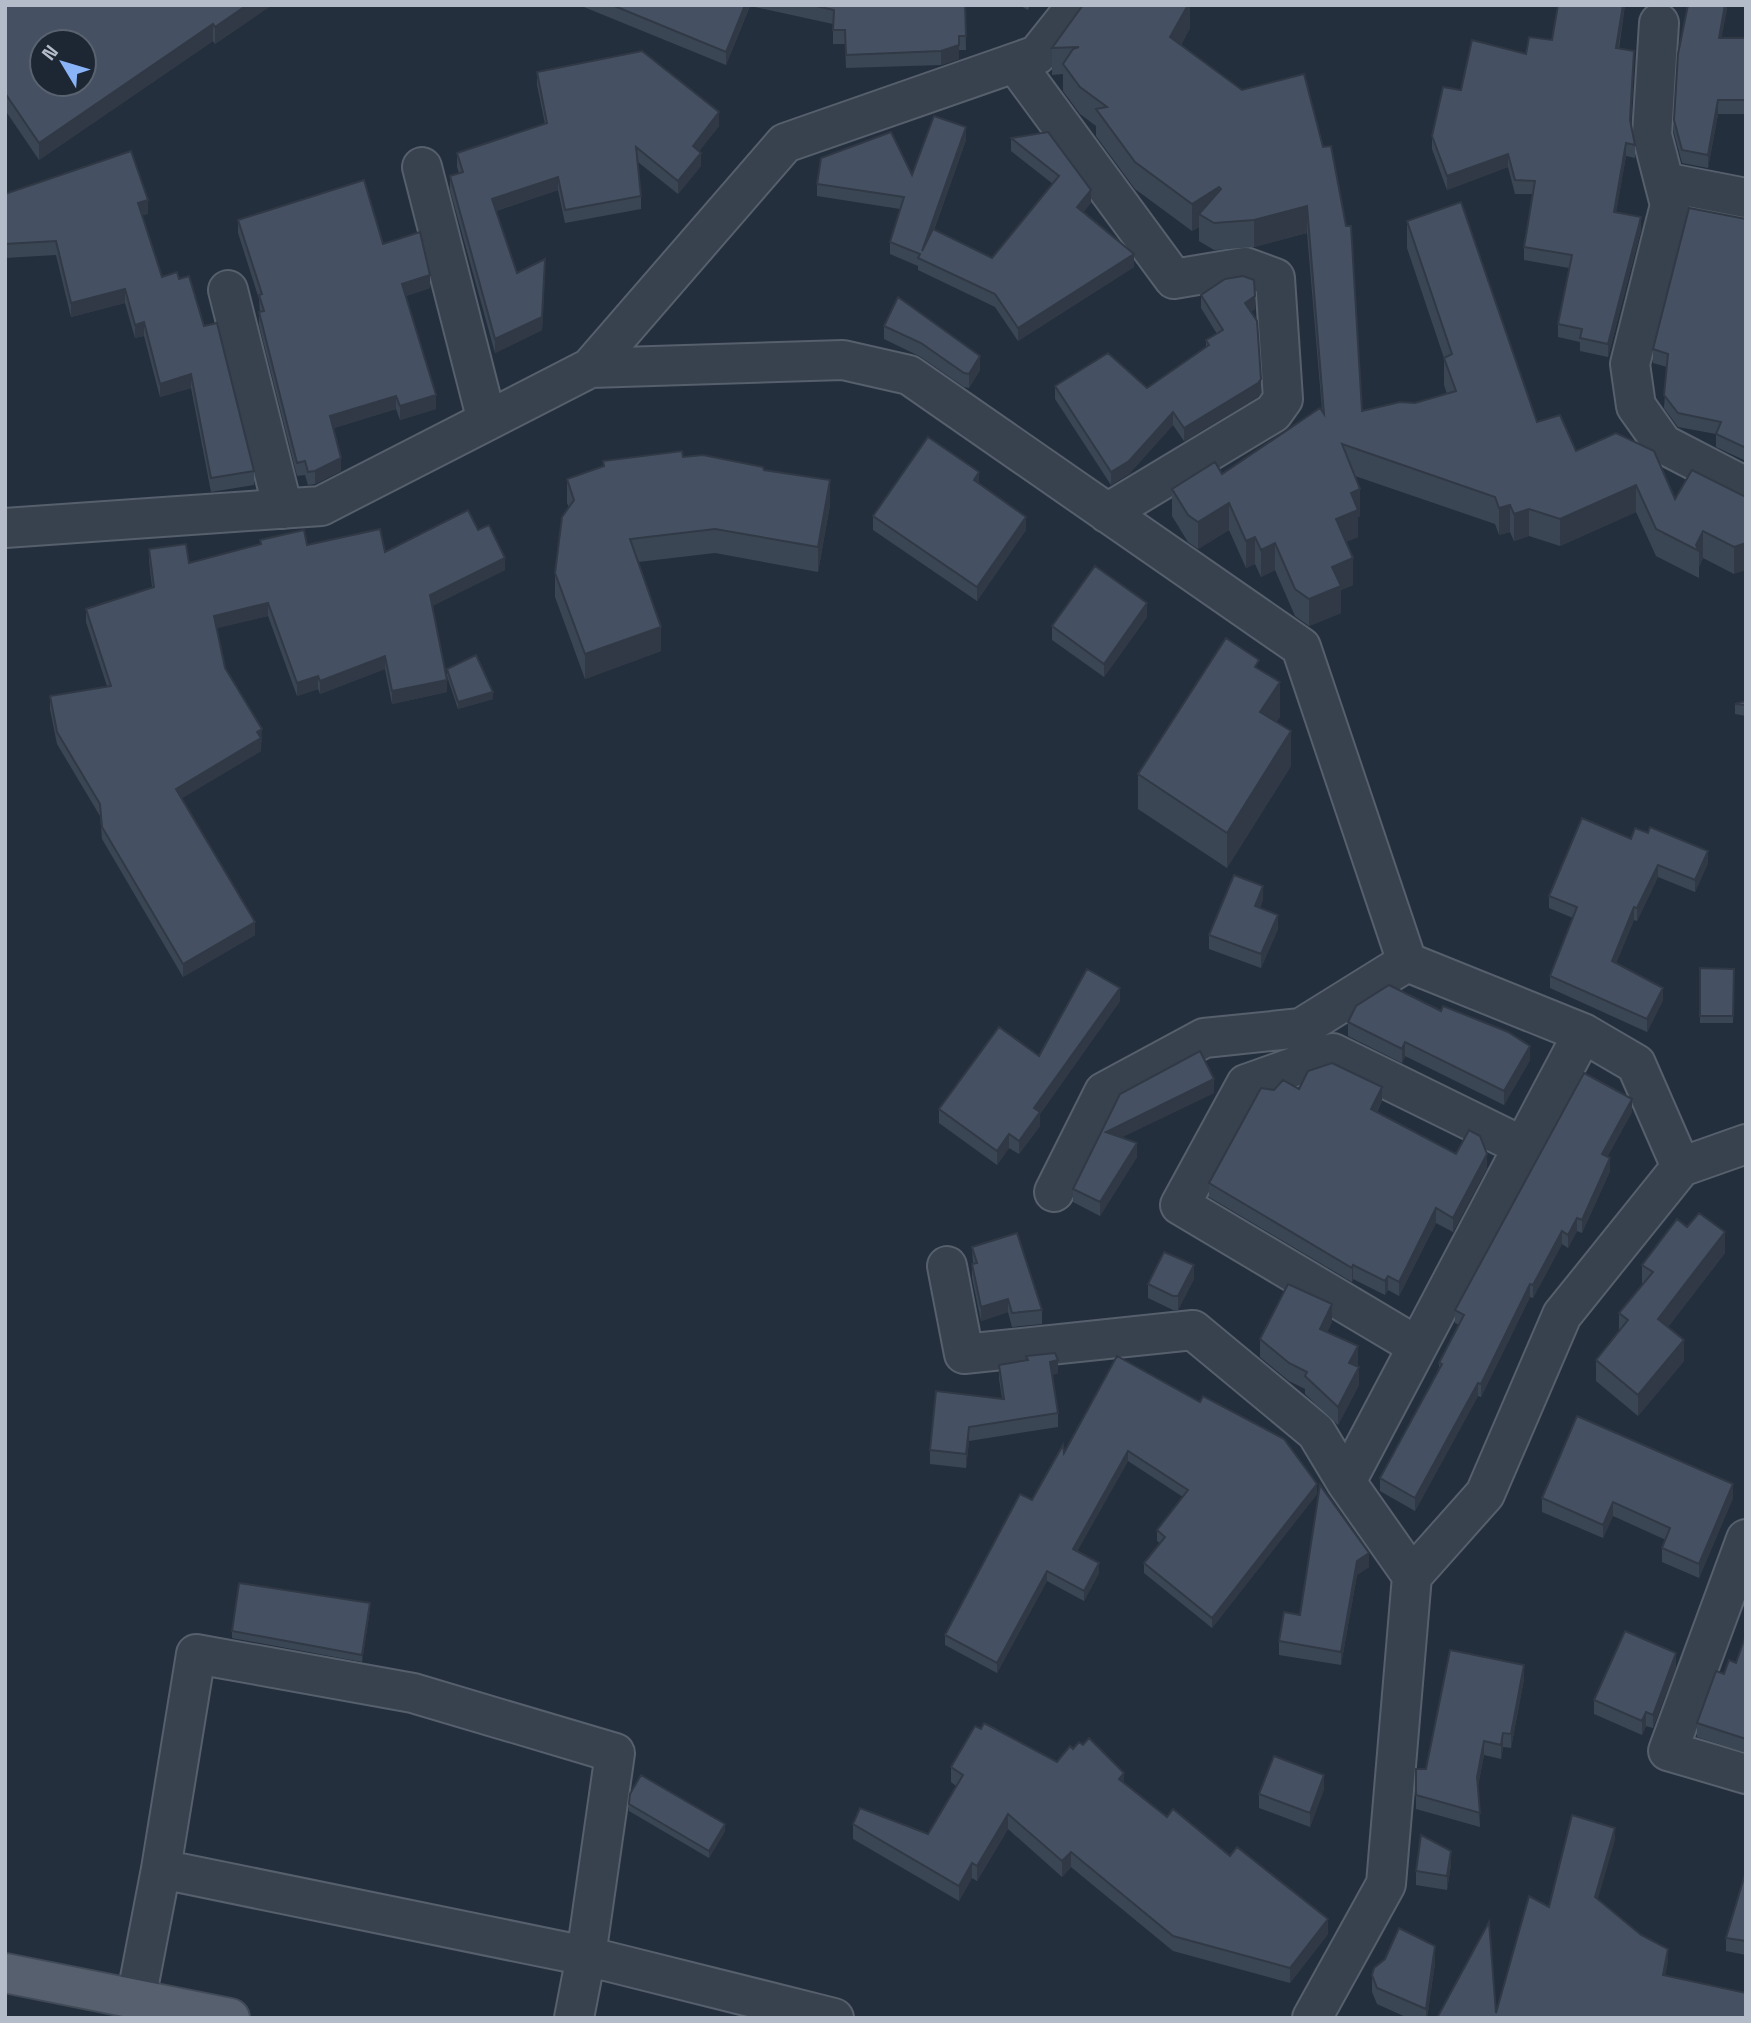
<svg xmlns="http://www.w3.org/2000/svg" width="1751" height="2023" font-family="'Space Grotesk',sans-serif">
	<rect width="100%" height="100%" fill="#242f3e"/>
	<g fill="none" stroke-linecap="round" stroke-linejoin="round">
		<g stroke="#565f6c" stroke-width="42">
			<path id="minor" d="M1659,23L1652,135L1670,205L1630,364L1636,406L1663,444L1746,487
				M1015,63L1174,279L1245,267L1275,278L1283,399L1273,413L1107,513
				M422,167L487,421
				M1664,182L1746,198
				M228,290L283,509
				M590,368L843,360L909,375L1301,647L1407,962L1583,1033L1636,1064L1681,1167
				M5,528L321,506L590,368L785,143L1037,55L1077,5
				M1054,1192L1104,1092L1204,1038L1301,1028L1407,962
				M947,1266L964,1354L1193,1330L1316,1432L1346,1482L1412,1576
				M1417,1346L1180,1205L1246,1084L1333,1053L1524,1147
				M1346,1482L1583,1033
				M1746,1539L1668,1751L1746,1774
				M161,1869L586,1956L834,2018
				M136,1999L161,1869L196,1654L413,1693L615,1753L586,1956L574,2018
				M1312,2018L1386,1884L1412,1576L1485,1494L1562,1315L1681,1167L1746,1144"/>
		</g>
		<g stroke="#414a57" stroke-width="42">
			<path id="major" d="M5,1973L230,2018"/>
		</g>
		<use href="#minor" stroke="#38414e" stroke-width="38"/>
		<use href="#major" stroke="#56606e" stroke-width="38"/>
	</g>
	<path fill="#3b4654" d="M5,5H272L215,44L213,41L39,160L5,110Z
		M579,5H965L966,50H959V59L941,65L846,68L845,44H833V24L750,6L726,65Z
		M1019,5H1030L1028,10Z
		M1190,5V28L1181,45L1242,90L1304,74L1362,411L1415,403L1447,394L1444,385V358L1407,248V221L1537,422L1576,451L1675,499L1746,497L1734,574L1703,558L1699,567V578L1656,556L1636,512L1560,546L1529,536L1514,541L1510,532L1499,535L1495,524L1355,476L1360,516L1358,517V537L1346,542L1353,585L1341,590V613L1309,626L1295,616L1275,570L1261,577L1255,564L1246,568L1229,530L1198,549L1188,542L1172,516V489L1222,474L1322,410L1307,233L1254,247L1214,250L1199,241V227L1192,231L1135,189L1096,136V126L1080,114L1063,91V74L1052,75V48Z
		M1558,5H1625L1619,49L1634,64L1631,123L1635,145V158L1626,156L1616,212L1641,230L1608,357L1580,351V342L1558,337V324L1569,268L1524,260V247L1533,194H1515L1508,167L1447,190L1432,149V136L1461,90L1552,40Z
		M1727,5L1721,38H1746V114H1718L1708,168L1682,163L1674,133V120Z
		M537,72L719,126L699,151L701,166L678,194L638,162L641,196V209L565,223L558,190L496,211L517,273H545L542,330L495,353L450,190V176L459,173L457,167V153L545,124L537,85Z
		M1048,132L1091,203L1083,212L1134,267L1018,341L995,307L918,270V266L890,254V242L900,209L817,196V184L912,175L966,140L934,230L992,258L1053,184L1011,151V138Z
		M5,194L148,214L142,215L162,277L179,279L204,326L254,471V485L211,492L191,388L160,397L144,336L135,338L125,303L71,317L56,255L5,258Z
		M1746,219V461L1716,447V434L1678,427L1664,408L1667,367L1653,363V349Z
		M238,220L383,244L430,288L406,296L436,409L400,420L396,409L334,428L341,471L315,484L308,485L305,475L297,476L259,325V312H260L259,299L238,233Z
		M1201,295L1255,309L1251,312L1261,393L1258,397L1184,441L1173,425L1129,474L1111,485L1055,399V386L1147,388L1206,347V340L1217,334L1201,308Z
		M884,326L980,370L969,388L964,387L921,357L884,339Z
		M683,457L764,470L830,505L818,572L715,553L638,562L661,651L585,679L555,597V573L569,508L567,503V479L603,466V461Z
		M873,516L1026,530L977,601L873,530Z
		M478,530L505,570L432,606L447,692L392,704L385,669L320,694L318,689L297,696L268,616L216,628L225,668L262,742H261V751L182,798L255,935L183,977L102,839L100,816L57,744L50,709V696L107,686L86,622V609L152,587L149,561V549L189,563L260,545V540L307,545L385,552Z
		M1147,617L1104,677L1052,640V626Z
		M447,669L493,699L458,709L447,676Z
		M1259,670L1280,717L1276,722L1291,766L1227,868L1138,809V774Z
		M1746,701V716L1735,714V704Z
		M1631,839L1708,863L1695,892L1658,877L1637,921L1634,920L1616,963L1663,1000L1647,1032L1550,988V976L1573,918L1549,908V896Z
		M1263,900L1260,908L1278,929L1261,968L1209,949V935Z
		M1700,968L1734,969L1733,1023H1700Z
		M1120,1001L1040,1114V1126L1019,1154L1009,1148L997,1165L939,1123V1109L1039,1056Z
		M1348,1022L1530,1060L1504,1105L1405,1056L1402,1063L1348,1036Z
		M1299,1089L1382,1101L1377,1112L1456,1154L1487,1168L1453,1232L1436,1223L1399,1296L1388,1290L1385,1295L1353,1279L1352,1282L1209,1197V1183L1274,1090Z
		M1214,1093L1122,1137L1137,1157L1100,1216L1073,1202V1189L1120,1094Z
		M1632,1112L1607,1157L1610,1171L1582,1233L1577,1231L1568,1248L1562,1244L1533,1298L1530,1297L1481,1397L1478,1396L1415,1511L1380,1491V1478L1439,1370V1363L1459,1325L1455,1323V1310Z
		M1687,1227L1725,1253L1668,1327L1684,1361L1638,1416L1596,1381V1360L1619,1331V1313L1642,1285V1265Z
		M972,1247L1042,1310V1324L1012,1327L1008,1312L981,1321L972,1278V1264H973Z
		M1194,1279L1178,1310H1173L1148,1298V1284Z
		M1332,1322L1327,1332L1358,1365L1359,1385L1338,1425L1305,1394V1389L1289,1381L1260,1357V1339Z
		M1026,1356L1058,1373L1052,1375L1058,1413V1427L969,1441L966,1468L930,1464V1450L1002,1398L999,1379V1365L1026,1360Z
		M1117,1356L1317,1494L1212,1628L1144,1573V1563L1160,1543L1157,1541V1530L1183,1497L1128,1461L1077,1551L1099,1573L1084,1601L1047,1581L997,1673L945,1645V1635L1032,1500L1064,1453Z
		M1320,1485L1369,1567L1357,1575L1341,1665L1279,1655V1641L1300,1615Z
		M1542,1498H1733L1699,1578L1662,1562V1548L1666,1540L1613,1516L1603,1538L1542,1512Z
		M370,1609L362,1662L232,1638V1631Z
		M1746,1635V1753L1697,1737V1723L1724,1674L1736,1663Z
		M1676,1667L1653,1728L1646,1726L1642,1735L1594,1714V1700Z
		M1524,1679L1511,1748L1503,1747L1501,1759L1484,1755L1478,1786L1480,1827L1416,1809V1769H1426Z
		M981,1729L1057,1762L1124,1783L1167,1817L1230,1856L1328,1934L1290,1983L1173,1951L1071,1867L1062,1877L1008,1829L977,1881L972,1878L959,1901L853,1839V1824L928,1834L956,1786L951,1782V1767Z
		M1324,1789L1310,1827L1259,1808V1794Z
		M629,1804L725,1831L709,1858L629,1811Z
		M1451,1865L1447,1890L1416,1885V1871Z
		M1746,1871V1955L1726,1951V1938Z
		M1435,1963L1427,2018H1408L1377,2004L1372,1992V1975Z"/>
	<path fill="#303945" d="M247,5H272L215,44V27Z
		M745,5H750L726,65V52Z
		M1188,5H1190V28L1170,64V37Z
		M1623,5H1625L1616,62V48Z
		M1725,5H1727V10L1719,51V38Z
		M213,24V41L39,160V143Z
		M959,45V59L941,65V51Z
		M1634,51V64L1630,134V120Z
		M1718,100V114L1708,168V155Z
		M719,112V126L693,159V146Z
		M966,127V140L923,260L922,251Z
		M1626,143V156L1614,225V212Z
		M701,153V166L678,194V181Z
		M1508,154V167L1447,190V176Z
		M558,177V190L492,212V199Z
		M1219,187V214H1199V227L1192,231V204Z
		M1091,190V203L1077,220V207Z
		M148,200V214L138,216V203Z
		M1307,206V233L1254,247V220Z
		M1641,217V230L1608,357V344Z
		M1134,254V267L1018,341V328Z
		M545,259L542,330L495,353V339Z
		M430,275V288L402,297V284Z
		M125,289V303L71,317V303Z
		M1255,296V309L1245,316V303Z
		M144,322V336L135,338V325Z
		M980,356V370L969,388V374Z
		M191,374V388L160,397V384Z
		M1261,379V393L1258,397L1184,441V428Z
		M436,395V409L400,420V406Z
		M396,396V409L330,429V416Z
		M1173,412V425L1129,474L1111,485V472Z
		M341,458V471L315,484V471Z
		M979,472V486L974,480Z
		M830,480V505L818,572V547Z
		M1636,485V512L1560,546V519Z
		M1360,489V516L1358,517V537L1336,546V519L1351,493Z
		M1229,503V530L1198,549V522Z
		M1510,505V532L1499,535V508Z
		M1529,509V536L1514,541V514Z
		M1026,517V530L977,601V587Z
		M1703,531V558L1699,567V551L1696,545Z
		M1255,537V564L1246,568V541Z
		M1275,543V570L1261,577V550Z
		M1746,543V570L1734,574V547Z
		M505,558V570L430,607V595Z
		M1353,558V585L1341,590V613L1309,626V599L1332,567Z
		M268,603V616L214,629V616Z
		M1147,603V617L1104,677V664Z
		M661,627V651L585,679V654Z
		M385,656V669L320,694V681Z
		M318,676V689L297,696V683Z
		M447,680V692L392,704V691Z
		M1280,682V717L1260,746V712Z
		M493,692V699L458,709V702Z
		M262,729L261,751L176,802V789Z
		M1291,731V766L1227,868V833Z
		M1708,851V863L1695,892V880Z
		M1658,865V877L1637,921V908Z
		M1263,886V900L1255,920V906Z
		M1634,907V920L1612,974V961Z
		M1278,915V929L1261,968V954Z
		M255,922V935L183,977V964Z
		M1120,988V1001L1040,1114V1126L1019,1154V1141L1034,1108Z
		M1663,988V1000L1647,1032V1019Z
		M1405,1042V1056L1402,1063V1049Z
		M1530,1046V1060L1504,1105V1091Z
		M1214,1079V1093L1106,1145V1132Z
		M1382,1087V1101L1371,1123V1109Z
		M1632,1099V1112L1602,1167V1154Z
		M1009,1134V1148L997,1165V1151Z
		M1137,1143V1157L1100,1216V1202Z
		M1487,1154V1168L1453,1232V1218Z
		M1610,1158V1171L1582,1233V1220Z
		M1436,1208V1223L1399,1296V1282Z
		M1577,1218V1231L1568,1248V1235Z
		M1562,1231V1244L1533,1298V1285Z
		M1725,1232V1253L1658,1340V1319Z
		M1194,1265V1279L1178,1310V1296Z
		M1353,1265V1279L1352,1282V1268Z
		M1388,1276V1290L1385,1295V1281Z
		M1530,1284V1297L1481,1397V1384Z
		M1008,1299V1312L981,1321V1307Z
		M1332,1304V1322L1320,1347V1329Z
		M1684,1340V1361L1638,1416V1395Z
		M1358,1346V1365L1349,1381V1363Z
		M1058,1360V1373L1050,1376V1362Z
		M1359,1367V1385L1338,1425V1407Z
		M1478,1383V1396L1415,1511V1498Z
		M969,1427V1441L966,1468V1454Z
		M1128,1451V1461L1073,1559V1549Z
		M1317,1484V1494L1212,1628V1618Z
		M1733,1484V1498L1699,1578V1564Z
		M1613,1502V1516L1603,1538V1525Z
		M1369,1553V1567L1357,1575L1341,1665V1652L1357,1561Z
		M1099,1563V1573L1084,1601V1591Z
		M1047,1571V1581L997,1673V1663Z
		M370,1603V1609L362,1662V1655Z
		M1676,1653V1667L1653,1728V1715Z
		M1524,1665V1679L1511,1748V1734Z
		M1646,1712V1726L1642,1735V1721Z
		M1503,1733V1747L1501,1759V1745Z
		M1484,1741V1755L1477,1791V1777Z
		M1124,1773V1788L1119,1779Z
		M1324,1775V1789L1310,1827V1813Z
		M1008,1814V1829L977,1881V1866Z
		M725,1824V1831L709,1858V1851Z
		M1615,1828V1840L1595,1909V1897Z
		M1451,1851V1865L1447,1890V1876Z
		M1071,1852V1867L1062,1877V1861Z
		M972,1863V1878L959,1901V1886Z
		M1328,1919V1934L1290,1983V1968Z
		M1435,1946V1963L1427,2018H1426V2009Z
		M1668,1949V1962L1663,1988V1975Z"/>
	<path fill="#455162" stroke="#303945" stroke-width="2" fill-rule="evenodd" d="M5,5H247L215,27L213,24L39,143L5,93ZM42,42H84V84H42Z
		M612,5H745L726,52Z
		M812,5H965L966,36H959V45L941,51L846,55L845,30H833L834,10Z
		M1083,5H1188L1170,37L1242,90L1304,74L1323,147L1331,146L1346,226H1351L1362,411L1400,402L1415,403L1456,391L1444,358L1452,354L1407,221L1461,202L1537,422L1560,415L1576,451L1616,433L1654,451L1675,499L1692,470L1746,497V543L1734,547L1703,531L1696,545L1699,551L1656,529L1636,485L1560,519L1529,509L1514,514L1510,505L1499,508L1495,497L1342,444L1360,489L1351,493L1358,510L1336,519L1353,558L1332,567L1341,586L1309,599L1295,589L1275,543L1261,550L1255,537L1246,541L1229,503L1198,522L1188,515L1172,489L1215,462L1222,474L1320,408L1324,414L1307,206L1254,220L1214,223L1199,214L1221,189L1219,187L1192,204L1135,162L1096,109L1107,107L1080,87L1063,64L1073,49L1079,47L1052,48Z
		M1558,5H1623L1616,48L1634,51L1630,120L1635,145L1626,143L1614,212L1641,217L1608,344L1580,338L1582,329L1558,324L1572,255L1524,247L1535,181L1515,180L1508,154L1447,176L1432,136L1443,87L1461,90L1472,40L1526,54L1529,37L1552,40Z
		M1688,5H1725L1719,38H1746V100H1718L1708,155L1682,150L1674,120L1678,54Z
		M642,51L719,112L693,146L701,153L678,181L636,147L641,196L565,210L558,177L492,199L517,273L545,259L542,317L495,339L450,176L463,172L457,153L547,123L537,72Z
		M934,116L966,127L922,251L933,229L992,258L1059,176L1011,138L1048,132L1091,190L1077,207L1134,254L1018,328L995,294L918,258L920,254L890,242L904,197L817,184L821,158L891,132L912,175Z
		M131,151L148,200L138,203L162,277L177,272L179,279L189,276L204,326L217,323L254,471L211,478L191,374L160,384L144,322L135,325L125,289L71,303L56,241L5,244V194Z
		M364,180L383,244L420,232L430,275L402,284L436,395L400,406L396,396L330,416L341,458L315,471L308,472L305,461L297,463L259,312L264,311L259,295L262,294L238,220Z
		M1689,208L1746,219V448L1716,434L1721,422L1678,413L1664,395L1668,354L1653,349Z
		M1243,276L1254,280L1255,296L1245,303L1257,321L1261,379L1258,383L1184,428L1173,412L1129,461L1111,472L1055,386L1108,353L1147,388L1209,345L1206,340L1223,330L1201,295L1225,279Z
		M898,297L980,356L969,374L964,373L921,343L884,326Z
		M928,437L979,472L974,480L1026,517L977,587L873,516Z
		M682,451L683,457L703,455L763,467L764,470L830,480L818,547L715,529L630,539L661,627L585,654L555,573L562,517L574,500L567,479L604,466L603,461Z
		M468,510L478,530L489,525L505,558L430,595L447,680L392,691L385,656L320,681L318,676L297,683L268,603L214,616L225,668L262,729L257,732L261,738L176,789L255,922L183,964L102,827L100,804L57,732L50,696L111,686L86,609L154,587L149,549L186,544L189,563L261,544L260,540L304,530L307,545L380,529L385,552Z
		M1095,566L1147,603L1104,664L1052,626Z
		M1226,638L1259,660L1255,667L1280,682L1260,712L1291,731L1227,833L1138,774Z
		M476,655L493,692L458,702L447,669Z
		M1746,701V705L1735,704Z
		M1582,818L1631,839L1635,828L1648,833L1650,827L1708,851L1695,880L1658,865L1637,908L1634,907L1612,961L1663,988L1647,1019L1550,976L1577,907L1549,896Z
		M1234,875L1263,886L1255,906L1278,915L1261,954L1209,935Z
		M1700,968L1734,969L1733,1016H1700Z
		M1087,969L1120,988L1034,1108L1040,1112L1019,1141L1009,1134L997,1151L939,1109L999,1027L1039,1056Z
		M1389,985L1441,1011L1443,1006L1508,1032L1530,1046L1504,1091L1405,1042L1402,1049L1348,1022L1356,1006Z
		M1200,1051L1214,1079L1106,1132L1137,1143L1100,1202L1073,1189L1120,1094Z
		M1332,1063L1382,1087L1371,1109L1456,1154L1469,1130L1480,1136L1487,1154L1453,1218L1436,1208L1399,1282L1388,1276L1385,1281L1353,1265L1352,1268L1209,1183L1261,1088L1274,1090L1283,1080L1299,1089L1308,1071Z
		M1584,1073L1632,1099L1602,1154L1610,1158L1582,1220L1577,1218L1568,1235L1562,1231L1533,1285L1530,1284L1481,1384L1478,1383L1415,1498L1380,1478L1442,1364L1439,1363L1464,1315L1455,1310Z
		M1699,1213L1725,1232L1658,1319L1684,1340L1638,1395L1596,1360L1628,1320L1619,1313L1653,1272L1642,1265L1677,1219L1687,1227Z
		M1017,1233L1042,1310L1012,1313L1008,1299L981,1307L972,1264L977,1263L972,1247Z
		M1164,1252L1194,1265L1178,1296H1173L1148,1284Z
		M1288,1284L1332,1304L1320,1329L1358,1346L1349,1363L1359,1367L1338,1407L1305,1376L1307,1372L1289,1363L1260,1339Z
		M1055,1353L1058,1360L1050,1362L1058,1413L969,1427L966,1454L930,1450L936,1391L1004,1399L999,1365L1028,1360L1026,1356Z
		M1117,1356L1200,1402L1203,1396L1284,1439L1317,1484L1212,1618L1144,1563L1165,1537L1157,1530L1188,1490L1128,1451L1073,1549L1099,1563L1084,1591L1047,1571L997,1663L945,1635L1020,1494L1032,1500L1063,1445L1064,1453Z
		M1577,1416L1733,1484L1699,1564L1662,1548L1670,1528L1613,1502L1603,1525L1542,1498Z
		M1320,1485L1369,1553L1357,1561L1341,1652L1279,1641L1284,1612L1300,1615Z
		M239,1583L370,1603L362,1655L232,1631Z
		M1625,1631L1676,1653L1653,1715L1646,1712L1642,1721L1594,1700Z
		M1746,1635V1739L1697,1723L1716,1671L1724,1674L1729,1660L1736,1663Z
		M1450,1650L1524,1665L1511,1734L1503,1733L1501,1745L1484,1741L1477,1777L1480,1813L1416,1795V1769H1426Z
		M984,1723L1057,1762L1070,1746L1073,1749L1079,1742L1083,1745L1089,1738L1124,1773L1119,1779L1167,1817L1173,1809L1230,1856L1237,1847L1328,1919L1290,1968L1173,1936L1071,1852L1062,1861L1008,1814L977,1866L972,1863L959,1886L853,1824L860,1808L928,1834L963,1775L951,1767L975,1726L981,1729Z
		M1274,1756L1324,1775L1310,1813L1259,1794Z
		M641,1775L725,1824L709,1851L629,1804L630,1794Z
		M1572,1815L1615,1828L1595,1897L1641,1935L1668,1949L1663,1975L1746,1993V2018H1437L1489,1922L1496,2013L1529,1896L1549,1907Z
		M1421,1835L1451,1851L1447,1876L1416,1871Z
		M1746,1871V1941L1726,1938Z
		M1399,1928L1435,1946L1426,2009L1377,1988L1372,1975L1374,1968L1385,1959Z"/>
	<rect width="1751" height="2023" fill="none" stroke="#b4bcc9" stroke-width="14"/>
	<g transform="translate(63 63) rotate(308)"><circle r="33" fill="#1d2633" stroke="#59626f" stroke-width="2"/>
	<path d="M0-5L12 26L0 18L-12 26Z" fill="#8ab4f8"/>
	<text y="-10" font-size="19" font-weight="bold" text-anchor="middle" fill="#b4bcc9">N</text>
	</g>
</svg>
